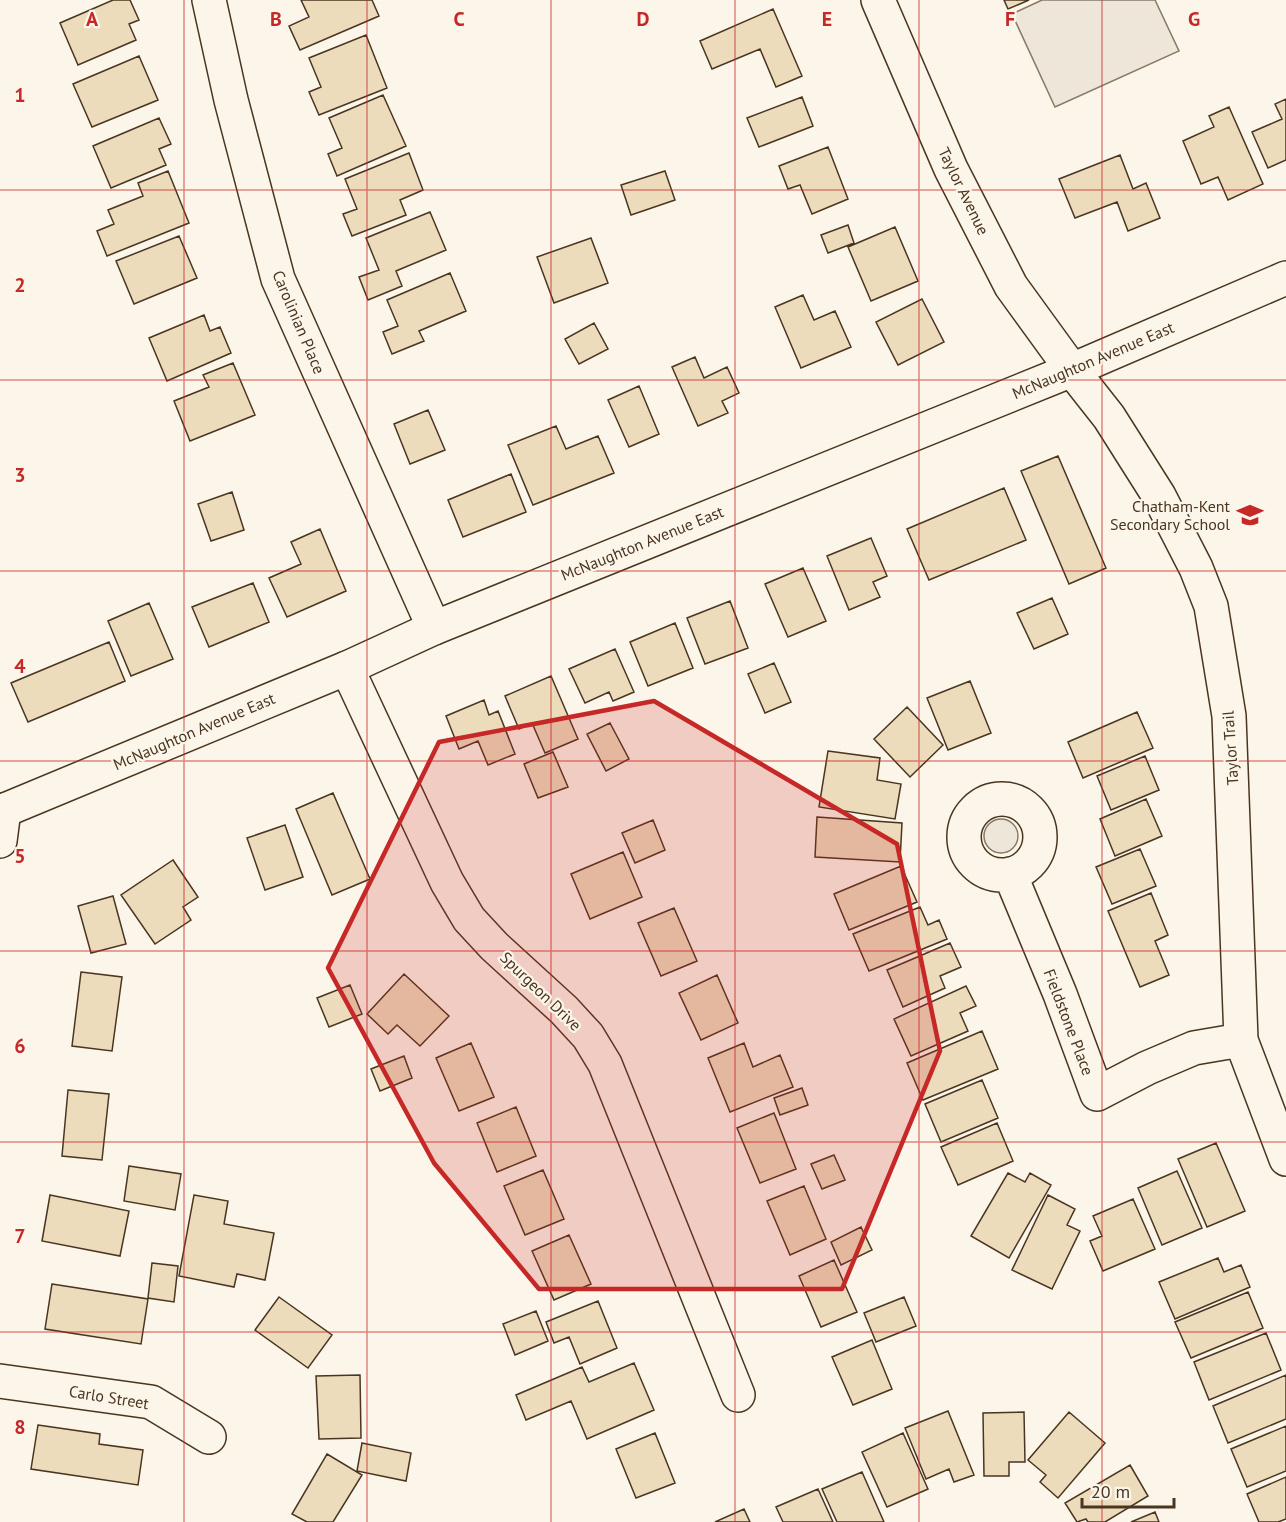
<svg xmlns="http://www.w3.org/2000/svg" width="1286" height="1522" font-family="'PT Sans',sans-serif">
	<rect width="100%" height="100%" fill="#fbf6e9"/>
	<path fill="#ede6d9" stroke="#887966" stroke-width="1.5" d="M1042,0H1155L1179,51L1055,107L1012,14Z
		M984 836a17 17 0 1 1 34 0a17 17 0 1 1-34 0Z"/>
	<path fill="#ecdcbc" stroke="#4a3520" stroke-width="1.5" d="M113,0H130L139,20L129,24L136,40L78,65L60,23Z
		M301,0H372L379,16L300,50L289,26L309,17Z
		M1004,0H1029L1008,9Z
		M773,9L802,76L776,87L760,49L712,69L700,41Z
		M366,35L387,88L319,115L309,92L321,87L309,58Z
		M139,56L158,100L92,127L73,84Z
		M383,95L406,146L337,176L328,154L342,148L329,118Z
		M802,97L813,126L759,147L747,118Z
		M1286,99V160L1268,168L1252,132L1282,119L1275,104Z
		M1229,107L1263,184L1228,200L1218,177L1201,184L1183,141L1214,127L1209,116Z
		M159,118L171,144L159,149L166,165L111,188L93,146Z
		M828,147L848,199L812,214L800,185L788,189L779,166Z
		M409,153L423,190L400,200L406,215L352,236L343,214L357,209L345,179Z
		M1120,155L1133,189L1146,183L1160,218L1128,231L1117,202L1075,218L1059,179Z
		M168,171L189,223L107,256L97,231L114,224L108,210L143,196L138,183Z
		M665,171L675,200L631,215L621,185Z
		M430,212L446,250L396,271L402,286L368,300L359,277L379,270L366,238Z
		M848,225L854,243L828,253L821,235Z
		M895,227L918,281L871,301L848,247Z
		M179,236L197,278L134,304L116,261Z
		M591,238L608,283L554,303L537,257Z
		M450,273L466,311L419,331L424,341L392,354L383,332L398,326L387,300Z
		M803,295L814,320L835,311L851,347L801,368L775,307Z
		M922,299L944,342L898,365L876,322Z
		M204,315L210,331L220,327L231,353L167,381L149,338Z
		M594,323L608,349L579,364L565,339Z
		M695,357L704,378L727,367L739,393L722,401L728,413L698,426L672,367Z
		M233,363L255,415L190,441L174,401L209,387L203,375Z
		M639,386L659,434L629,447L608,400Z
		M428,410L445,450L410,464L394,424Z
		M556,426L566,449L598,436L614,473L533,505L508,445Z
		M1058,456L1106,568L1069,584L1021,471Z
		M511,474L526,512L463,537L448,500Z
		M1004,488L1026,540L929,580L907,529Z
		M232,492L244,530L211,541L198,504Z
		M320,529L346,591L287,617L269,578L301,564L291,542Z
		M871,538L887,576L873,582L880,597L849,610L827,556Z
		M803,568L826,621L788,637L765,584Z
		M253,583L269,622L209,647L192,607Z
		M1052,598L1068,634L1034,649L1017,613Z
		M730,601L748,648L705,664L687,618Z
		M149,603L173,659L131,676L108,621Z
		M675,623L693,668L648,686L630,642Z
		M109,642L125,681L28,722L11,683Z
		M615,649L634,692L613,701L609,692L585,703L569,669Z
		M774,663L791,702L765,713L748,674Z
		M551,676L578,739L545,753L532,723L519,729L505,696Z
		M970,681L991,733L948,750L927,698Z
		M484,700L489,715L498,711L515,754L488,765L478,741L459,749L446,716Z
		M907,707L943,745L910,777L874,739Z
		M1137,712L1153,748L1083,778L1068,742Z
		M610,723L629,759L606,771L587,734Z
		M828,751L880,758L877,780L901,784L895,819L819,807Z
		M553,752L568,787L538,798L524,764Z
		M1145,756L1159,790L1111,810L1097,776Z
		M333,793L370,879L332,895L296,809Z
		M1146,799L1162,836L1115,856L1100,819Z
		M817,817L902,823L900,862L815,857Z
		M653,820L665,850L635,863L622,833Z
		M285,825L303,877L265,890L247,838Z
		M1140,849L1156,886L1112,904L1096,867Z
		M623,852L642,897L590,919L571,874Z
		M173,860L198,897L183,907L191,920L155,944L121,895Z
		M901,866L917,902L849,930L834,894Z
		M1151,893L1168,935L1155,941L1169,975L1140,987L1108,911Z
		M113,896L126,944L91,953L78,906Z
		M920,907L928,925L939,920L947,939L869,971L853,934Z
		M674,908L697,961L661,976L638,923Z
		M950,943L961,967L940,976L945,988L903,1007L887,970Z
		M81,972L122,977L112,1051L72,1046Z
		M404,974L449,1016L420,1046L397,1025L388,1034L367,1014Z
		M717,975L738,1023L701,1040L679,993Z
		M350,985L362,1014L329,1027L317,998Z
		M966,986L976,1006L960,1013L968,1031L911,1056L894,1019Z
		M982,1031L998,1069L923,1100L907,1063Z
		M471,1043L494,1097L459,1111L436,1058Z
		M744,1043L753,1067L780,1055L793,1087L730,1112L708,1058Z
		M404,1056L412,1078L380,1091L371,1069Z
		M982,1080L998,1118L941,1142L925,1104Z
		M802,1088L808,1105L780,1115L774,1098Z
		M68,1090L109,1094L102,1160L62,1156Z
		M516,1107L536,1156L497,1172L477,1123Z
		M774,1113L796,1169L760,1183L737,1128Z
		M997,1123L1013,1161L958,1185L941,1147Z
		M1216,1143L1245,1211L1207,1227L1178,1159Z
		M834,1155L845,1180L822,1189L811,1164Z
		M129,1166L181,1174L175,1210L124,1201Z
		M543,1170L564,1219L525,1235L504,1186Z
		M1177,1171L1202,1228L1162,1245L1138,1188Z
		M1008,1173L1025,1182L1030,1173L1051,1185L1009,1258L971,1236Z
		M804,1186L826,1239L790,1255L767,1201Z
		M50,1195L129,1211L120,1256L42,1241Z
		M194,1195L228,1201L224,1224L274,1233L265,1280L237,1274L234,1287L179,1276Z
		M1048,1195L1075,1209L1067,1225L1080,1231L1052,1289L1012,1270Z
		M1133,1199L1155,1249L1103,1271L1090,1241L1102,1236L1093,1216Z
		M861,1227L872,1250L841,1265L831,1242Z
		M569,1235L591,1284L554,1300L532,1251Z
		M1218,1258L1224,1272L1241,1265L1250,1287L1175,1319L1159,1282Z
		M834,1260L857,1312L821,1327L799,1276Z
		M152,1263L178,1266L174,1302L148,1298Z
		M52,1284L148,1299L141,1344L45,1329Z
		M1248,1292L1263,1328L1191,1358L1175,1322Z
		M279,1297L332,1335L308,1368L255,1330Z
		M904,1297L916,1326L876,1342L864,1313Z
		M598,1301L617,1348L580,1364L569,1337L554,1343L546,1322Z
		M536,1311L548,1341L515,1355L503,1324Z
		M1266,1333L1281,1370L1209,1400L1194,1362Z
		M872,1340L892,1389L853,1405L832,1357Z
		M634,1363L654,1410L587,1439L571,1401L526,1420L516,1395L582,1367L589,1382Z
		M360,1375L361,1438L319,1439L316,1376Z
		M1286,1375V1419L1228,1443L1213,1406Z
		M948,1411L974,1475L954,1482L949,1469L926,1479L905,1428Z
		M1024,1412L1025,1462H1009V1476H984L983,1413Z
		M1069,1412L1105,1443L1058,1498L1040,1482L1046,1475L1028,1460Z
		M38,1425L100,1434L99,1444L143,1450L138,1485L31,1469Z
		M1286,1426V1471L1247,1487L1231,1449Z
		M655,1433L675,1483L636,1498L616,1449Z
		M903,1433L928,1489L887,1507L862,1452Z
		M362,1443L411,1453L406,1481L357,1471Z
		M327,1454L362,1475L333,1522H307L292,1514Z
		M1130,1465L1148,1496L1105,1522H1088L1086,1519L1077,1522L1065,1503Z
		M862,1472L884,1522H837L822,1489Z
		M1286,1477V1519L1278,1522H1259L1247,1494Z
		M818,1489L833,1522H783L776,1507Z
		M744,1509L750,1522H715Z
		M1155,1512L1159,1522H1131Z"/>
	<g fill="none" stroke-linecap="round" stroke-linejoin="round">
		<g stroke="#4a3520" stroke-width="36">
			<path id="minor" d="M209,0L231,100L278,279L434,628
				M878,0L951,169L1011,286L1072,370L1109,417L1159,496L1196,568L1211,606L1229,716L1241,1040L1286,1159
				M347,668L447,882L469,919L494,946L564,1010L588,1036L605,1064L738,1395
				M964 837a38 38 0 1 1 76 0a38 38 0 1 1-76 0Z
				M0,841L4,810
				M1010,874L1060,994L1097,1094L1147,1068L1194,1048L1241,1040
				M0,1381L151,1402L209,1437"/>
		</g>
		<g stroke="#4a3520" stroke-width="36">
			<path id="major" d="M0,812L347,668L434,628L1072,370L1286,278"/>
		</g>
		<use href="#minor" stroke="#fbf6e9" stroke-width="33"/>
		<use href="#major" stroke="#fbf6e9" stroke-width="33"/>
	</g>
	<path fill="#c62828" fill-opacity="0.2" stroke="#c62828" stroke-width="4.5" stroke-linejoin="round" d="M654,701L897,844L940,1051L842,1289H539L434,1163L328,968L439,742Z"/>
	<path fill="none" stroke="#c62828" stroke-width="1.5" stroke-opacity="0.55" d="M184,0V1522M367,0V1522M551,0V1522M735,0V1522M919,0V1522M1102,0V1522M0,190H1286M0,380H1286M0,571H1286M0,761H1286M0,951H1286M0,1142H1286M0,1332H1286"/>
	<defs>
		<g id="school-bare" transform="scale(2.07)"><path d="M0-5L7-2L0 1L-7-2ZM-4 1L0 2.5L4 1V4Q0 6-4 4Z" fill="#c62828" stroke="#fbf6e9" stroke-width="2.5" paint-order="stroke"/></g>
	</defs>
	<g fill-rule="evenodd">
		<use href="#school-bare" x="1250" y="515"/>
	</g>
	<g text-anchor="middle" stroke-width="4.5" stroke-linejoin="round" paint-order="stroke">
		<g font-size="16" fill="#4a3520" stroke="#fbf6e9">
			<text transform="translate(964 191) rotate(64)" y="6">Taylor Avenue</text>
			<text transform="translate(299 322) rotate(67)" y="6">Carolinian Place</text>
			<text transform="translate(1093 360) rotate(-23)" y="6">McNaughton Avenue East</text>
			<text transform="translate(642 543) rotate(-22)" y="6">McNaughton Avenue East</text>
			<text transform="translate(194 731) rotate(-23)" y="6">McNaughton Avenue East</text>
			<text transform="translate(1230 748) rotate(-94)" y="6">Taylor Trail</text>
			<text transform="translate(541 991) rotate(44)" y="6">Spurgeon Drive</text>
			<text transform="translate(1069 1022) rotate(69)" y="6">Fieldstone Place</text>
			<text transform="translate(109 1397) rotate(9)" y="6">Carlo Street</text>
		</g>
		<g font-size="16" fill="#4a3520" stroke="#fbf6e9" text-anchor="end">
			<text x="1230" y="512">Chatham-Kent<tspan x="1230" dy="18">Secondary School</tspan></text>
		</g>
	</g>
	<g font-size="20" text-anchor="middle" font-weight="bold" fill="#c62828" stroke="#fbf6e9" stroke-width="4.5" stroke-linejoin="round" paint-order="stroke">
		<text x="92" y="26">A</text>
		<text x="276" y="26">B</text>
		<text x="459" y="26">C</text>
		<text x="643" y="26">D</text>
		<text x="827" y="26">E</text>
		<text x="1010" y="26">F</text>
		<text x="1194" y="26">G</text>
		<text x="20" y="102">1</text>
		<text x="20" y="292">2</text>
		<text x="20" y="482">3</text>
		<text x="20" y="673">4</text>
		<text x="20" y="863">5</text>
		<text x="20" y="1053">6</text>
		<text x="20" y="1243">7</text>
		<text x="20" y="1434">8</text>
	</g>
	<path d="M1082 1498v9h92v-9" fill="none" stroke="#4a3520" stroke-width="3"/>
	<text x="1091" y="1498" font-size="18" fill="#4a3520" stroke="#fbf6e9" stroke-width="4.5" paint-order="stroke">20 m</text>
</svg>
